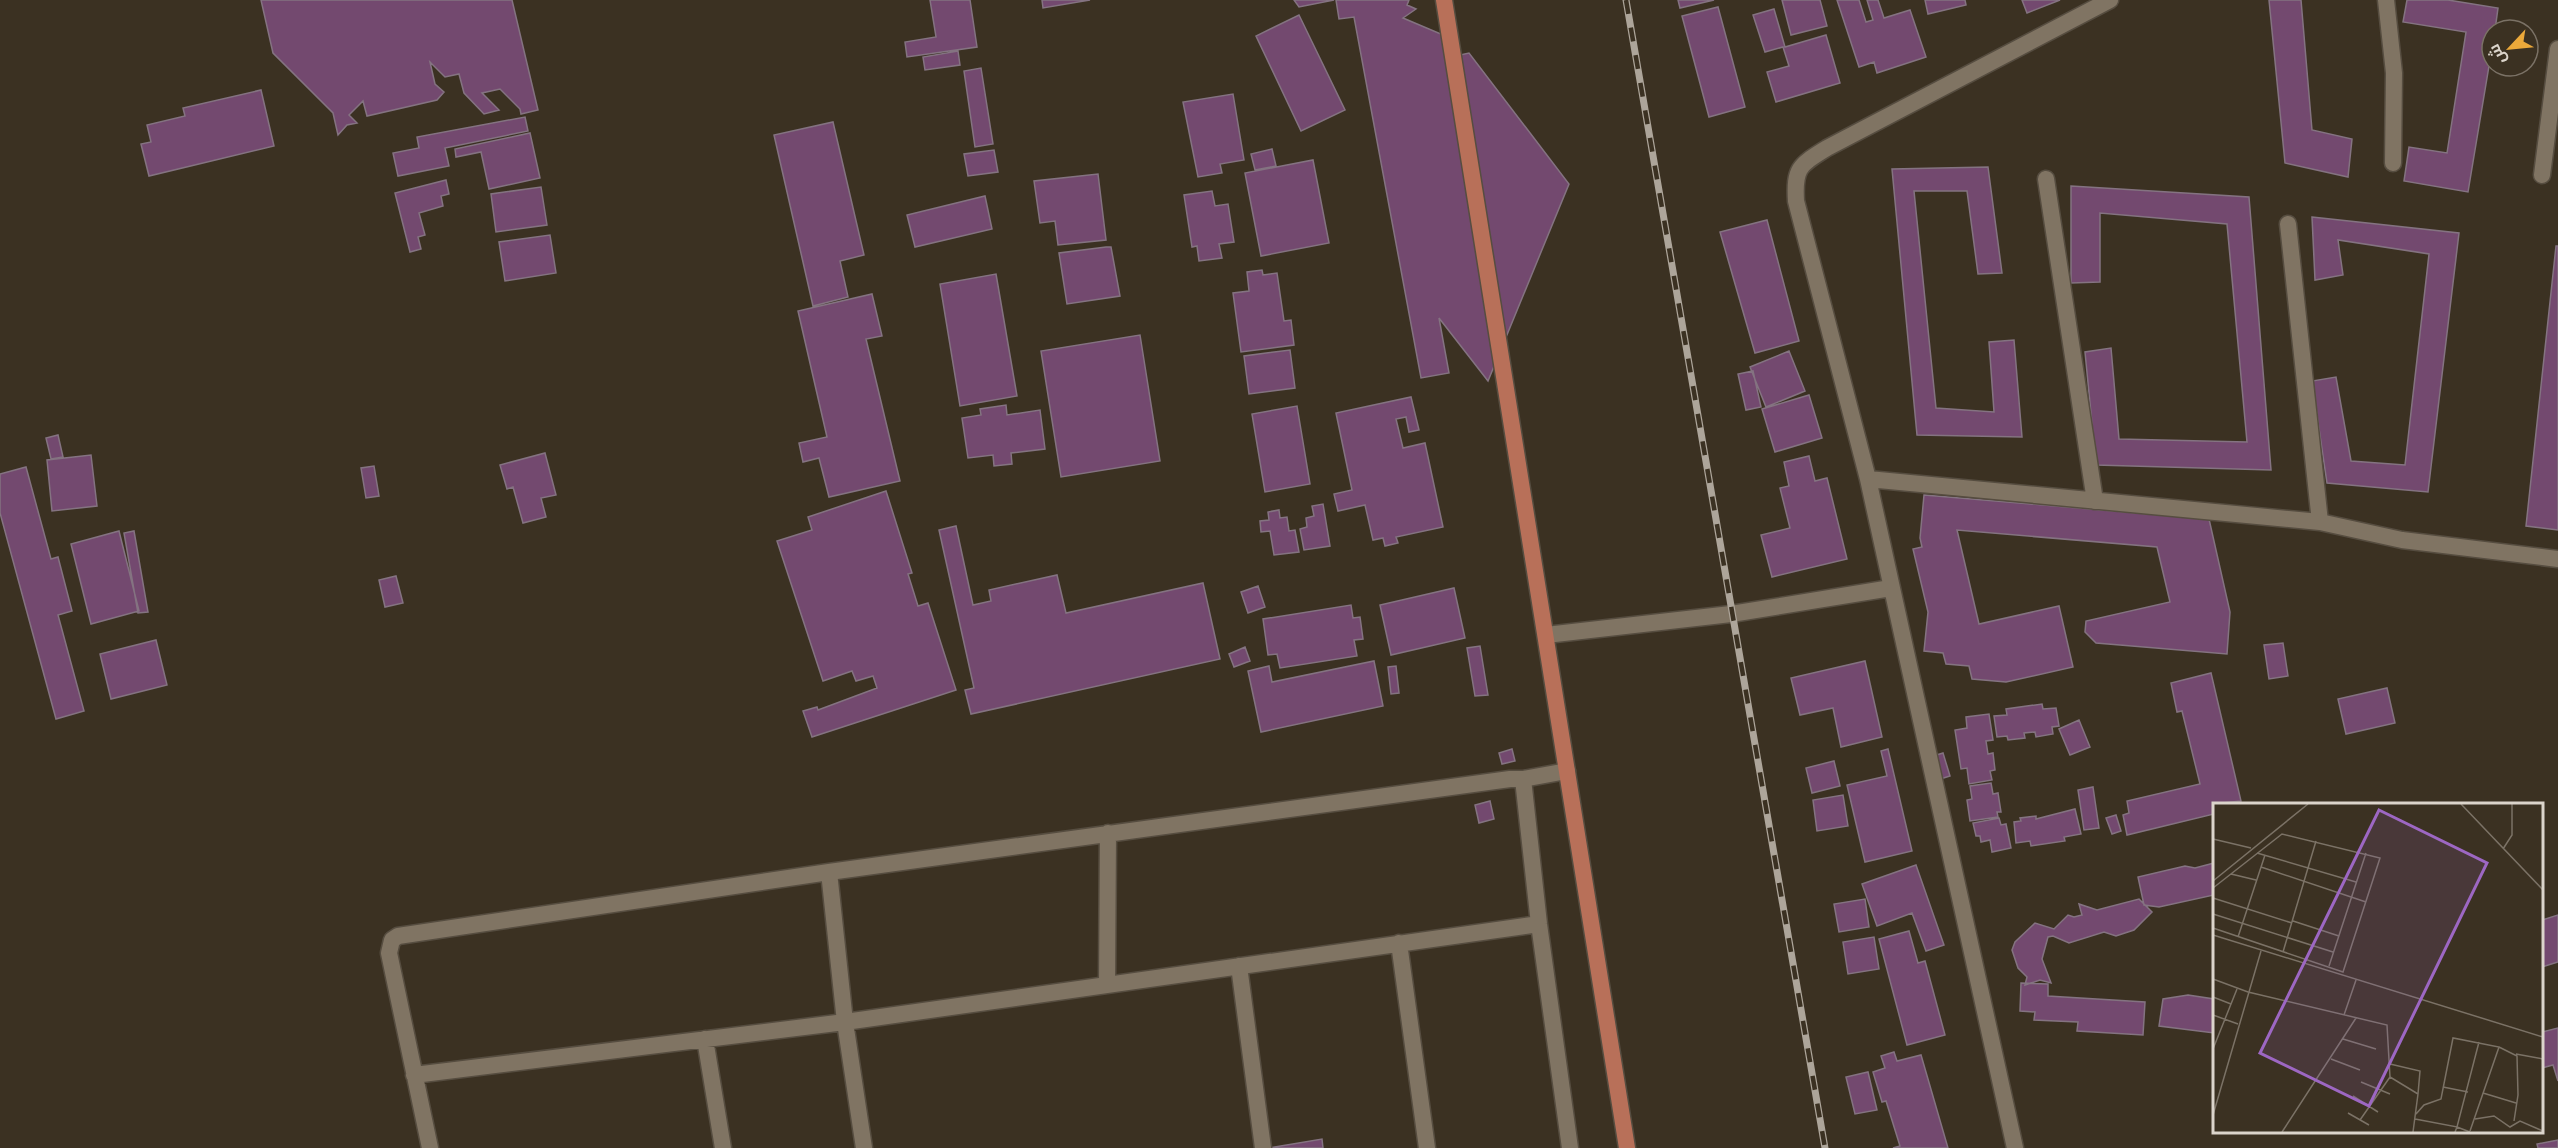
<svg xmlns="http://www.w3.org/2000/svg" width="2558" height="1148" font-family="Roboto,Cairo,sans-serif">
	<rect width="100%" height="100%" fill="#3b3122"/>
	<path fill="#73496f" stroke="#847381" stroke-width="1.5" d="M261,0H512L538,110L521,114L520,109L500,89L482,93L499,110L484,114L464,93L459,74L445,77L430,62L435,84L444,92L437,100L367,116L363,101L349,115L357,123L347,125L338,135L333,113L273,53Z
		M930,0H970L977,47L907,57L905,42L936,37Z
		M1042,0H1090L1043,8Z
		M1294,0H1334L1299,7Z
		M1336,0H1409L1407,5L1416,9L1403,18L1448,37L1451,57L1469,53L1569,184L1488,381L1439,318L1449,373L1421,378L1354,17L1339,19Z
		M1678,0H1714L1680,8Z
		M1782,0H1820L1827,26L1791,35Z
		M1837,0H1859L1866,22L1873,20L1867,0H1878L1884,18L1910,10L1926,57L1877,73L1874,62L1859,67Z
		M1925,0H1965L1966,5L1928,14Z
		M2022,0H2060L2027,13Z
		M2269,0H2301L2312,130L2352,139L2348,177L2285,163Z
		M2407,0H2448L2498,8L2495,30H2492V48L2468,192L2404,181L2409,147L2447,153L2466,32L2403,22Z
		M1718,7L1745,107L1709,117L1682,16Z
		M1774,9L1785,47L1826,35L1840,83L1776,102L1767,72L1789,66L1783,47L1765,52L1753,15Z
		M1299,15L1345,110L1301,131L1256,36Z
		M958,51L960,65L925,70L923,57Z
		M981,68L993,144L975,147L964,71Z
		M261,90L274,146L149,176L141,144L151,142L147,125L185,116L183,108Z
		M1233,94L1244,160L1220,164L1222,173L1198,177L1183,102Z
		M525,117L528,131L445,148L449,166L398,176L393,153L419,148L417,137Z
		M833,122L864,255L840,261L848,297L813,306L774,135Z
		M530,133L540,178L489,189L481,152L456,157L455,149Z
		M1272,149L1276,166L1255,170L1251,154Z
		M994,150L998,172L968,176L964,154Z
		M1313,160L1329,243L1261,256L1245,173Z
		M1988,167L2002,273L1978,274L1967,191H1914L1936,408L1994,412L1989,342L2014,340L2022,437L1917,435L1892,169Z
		M1098,174L1106,240L1058,245L1055,221L1040,223L1034,181Z
		M446,180L449,194L441,196L443,206L419,213L425,235L418,237L421,249L410,252L395,193Z
		M2071,186L2249,197L2271,470L2096,465L2085,352L2111,348L2119,439L2247,442L2227,224L2100,213V282L2071,283Z
		M541,187L547,225L496,232L491,194Z
		M1212,191L1215,206L1228,204L1234,242L1219,244L1222,258L1199,261L1197,246L1192,247L1184,195Z
		M985,196L992,229L915,247L907,215Z
		M2312,217L2459,233L2428,492L2327,483L2312,381L2336,377L2351,461L2405,465L2429,254L2338,240L2343,275L2315,280Z
		M1767,220L1799,341L1755,353L1720,232Z
		M550,235L556,273L505,281L499,242Z
		M2556,246H2558V530L2526,526Z
		M1106,247H1111L1120,296L1067,304L1059,253Z
		M1262,270L1263,275L1277,273L1284,321L1291,320L1294,345L1241,352L1233,293L1249,291L1247,272Z
		M996,274L1017,396L960,406L940,284Z
		M872,294L882,336L866,339L900,481L829,497L819,458L803,462L799,443L827,437L798,311Z
		M1140,335L1160,461L1061,477L1041,351Z
		M1290,350L1295,388L1249,394L1244,356Z
		M1789,351L1805,391L1766,407L1750,367Z
		M1753,371L1761,407L1746,410L1738,374Z
		M1809,395L1822,438L1775,452L1762,409Z
		M1411,397L1419,430L1409,432L1406,417L1396,419L1403,448L1425,443L1443,527L1396,537L1398,543L1385,546L1383,538L1373,540L1365,505L1338,511L1334,494L1352,490L1336,413Z
		M1006,405L1007,415L1040,410L1045,449L1011,453L1012,464L994,466L993,455L968,458L962,418L981,415L980,409Z
		M1297,406L1310,484L1265,492L1252,414Z
		M58,435L63,457L51,459L46,438Z
		M545,453L556,495L541,498L546,517L523,523L513,487L507,489L500,465Z
		M91,455L97,506L52,511L47,460Z
		M1809,456L1815,481L1827,478L1847,559L1772,577L1761,535L1790,528L1780,488L1789,486L1784,462Z
		M374,466L379,496L366,498L361,468Z
		M26,467L51,559L58,557L72,611L58,615L84,711L56,719L0,513V474Z
		M886,491L912,573L908,574L918,606L928,603L956,690L812,737L803,711L817,707L818,710L877,688L873,676L856,681L852,671L823,681L777,541L812,530L808,517Z
		M1924,495L2209,519L2230,612L2227,654L2096,643L2085,632L2086,621L2170,602L2157,547L1957,530L1979,624L2059,606L2073,667L2006,682L1972,679L1969,666L1946,664L1943,653L1924,651L1928,612L1913,549L1922,547L1920,538Z
		M1323,504L1330,546L1304,550L1300,529L1307,527L1306,518L1314,516L1312,506Z
		M1279,510L1280,518L1287,517L1289,531L1295,530L1299,552L1274,555L1270,531L1261,532L1260,521L1269,520L1268,512Z
		M956,526L973,605L991,601L989,590L1057,575L1066,613L1203,583L1220,659L971,714L965,690L974,688L939,530Z
		M119,531L139,611L91,624L71,544Z
		M134,531L148,612L138,613L124,533Z
		M396,576L403,603L385,607L379,580Z
		M1258,586L1265,607L1248,613L1241,592Z
		M1454,588L1465,638L1391,655L1380,605Z
		M1351,605L1353,618L1360,617L1363,639L1354,640L1357,656L1280,668L1277,654L1268,655L1263,619Z
		M156,640L167,685L111,699L100,654Z
		M2283,643L2288,676L2269,679L2264,645Z
		M1480,646L1488,695L1475,696L1467,648Z
		M1245,647L1250,661L1234,667L1229,654Z
		M1374,661L1383,706L1261,732L1248,671L1269,666L1272,682Z
		M1865,661L1882,737L1841,747L1833,708L1800,715L1791,678Z
		M1396,666L1399,693L1391,694L1388,667Z
		M2211,673L2241,801L2214,804V814L2127,835L2123,815L2129,813L2127,801L2200,784L2182,711L2177,712L2171,683Z
		M2387,688L2395,723L2346,734L2338,699Z
		M2042,704L2043,709L2056,708L2059,726L2052,727L2053,734L2036,737L2035,732L2024,733L2025,738L2008,740L2007,736L1997,737L1994,716L2007,715L2006,709Z
		M1989,714L1993,740L1986,741L1988,754L1993,753L1995,770L1990,771L1992,780L1969,784L1967,768L1961,769L1955,730L1967,728L1966,717Z
		M2079,720L2090,747L2070,755L2059,729Z
		M1512,749L1515,761L1502,764L1499,753Z
		M1888,749L1912,851L1865,862L1847,785L1887,776L1881,751Z
		M1943,753L1950,776L1937,780L1930,757Z
		M1834,761L1840,786L1812,793L1806,768Z
		M1991,783L1993,794L1998,793L2001,812H1997L1998,817L1970,821L1967,800L1972,799L1970,786Z
		M2093,787L2099,828L2084,830L2078,790Z
		M1843,795L1848,826L1817,831L1813,800Z
		M1490,801L1494,819L1479,823L1475,805Z
		M2075,809L2081,834L2064,837L2065,841L2031,846L2030,841L2016,843L2014,822L2021,821L2020,818L2036,816V819Z
		M2116,815L2121,831L2112,834L2106,818Z
		M1999,818L2001,825L2006,824L2011,848L1992,852L1990,840L1981,842L1980,836H1976L1973,823Z
		M2214,863V895L2159,907L2144,905L2138,877L2185,866L2195,868Z
		M1916,865L1944,945L1926,951L1912,913L1877,926L1862,884Z
		M1865,899L1869,927L1839,932L1834,904Z
		M2139,899L2152,912L2134,930L2116,936L2104,932L2069,943L2053,936L2048,937L2042,959L2051,983L2040,980L2025,985L2027,977L2018,968L2012,950L2015,942L2035,923L2054,929L2068,915L2074,917L2082,915L2079,904L2097,910Z
		M2558,915V962L2542,967V920Z
		M1909,931L1918,963L1925,961L1945,1035L1907,1045L1879,939Z
		M1874,937L1879,969L1848,974L1843,942Z
		M2021,983L2048,984V996L2145,1002L2143,1035L2077,1031L2078,1022L2034,1020L2035,1012L2020,1011Z
		M2188,995L2214,999V1033L2159,1026L2163,999Z
		M2558,1028V1081L2553,1065L2542,1068V1032Z
		M1894,1052L1897,1061L1921,1055L1948,1148H1893L1900,1146L1886,1101L1882,1102L1873,1072L1885,1068L1881,1056Z
		M1868,1072L1877,1110L1855,1114L1846,1077Z
		M1322,1139L1323,1148H1269Z
		M2558,1140V1148H2538L2537,1144Z"/>
	<g fill="none" stroke-linecap="round" stroke-linejoin="round">
		<g stroke="#564d40" stroke-width="19">
			<path id="minor" d="M2386,0L2394,73L2393,163
				M2542,175L2558,49
				M2046,179L2095,501
				M2288,224L2320,522
				M1868,479L2320,522L2402,540L2558,559
				M1546,635L1731,614L1891,588
				M1523,779L1567,771
				M829,872L845,1022L864,1148
				M1399,943L1427,1148
				M1239,966L1263,1148
				M1107,985L1108,833
				M705,1039L723,1148
				M414,1075L845,1022L1539,924
				M430,1148L389,953L392,940L398,936L829,872L1510,779H1523L1539,924L1570,1148
				M2015,1148L1868,479L1796,201C1794,167 1800,165 1827,148L2110,0"/>
		</g>
		<g stroke="#564d40" stroke-width="19">
			<path id="primary" d="M1444,0L1627,1148"/>
		</g>
		<use href="#minor" stroke="#807463" stroke-width="16"/>
		<use href="#primary" stroke="#b87059" stroke-width="16"/>
		<g stroke="#ada59a" stroke-width="7">
			<path id="rail" d="M1626,0L1825,1148"/>
		</g>
		<use href="#rail" stroke="#3b3122" stroke-width="4.5" stroke-dasharray="14" stroke-linecap="butt"/>
	</g>
	<g transform="translate(2213 803)">
		<rect width="330" height="330" fill="#3b3122"/>
		<path fill="none" stroke="#7b7266" stroke-width="1.5" d="M248,1L330,87M0,36L38,45M290,46L299,32V1M44,50L143,79M48,64L153,99M18,71L43,77M0,78L95,1M0,85L69,31L167,55L130,169L0,125M0,95L79,120M0,111L120,149M80,118L126,133M0,132L330,234M25,134L52,52M70,149L103,38M116,163L153,50M0,176L35,189L174,222L177,274L205,291L200,329M0,194L18,201M0,212L25,221M131,212L143,177M130,236L163,246M286,244L304,253L305,292L301,318M0,246L24,186M303,251L330,256M118,256L147,267M177,261L207,268L205,291M148,279L177,291M230,284L255,289M270,290L303,300M140,293L165,309M135,310L156,322M203,311L211,302L228,296L240,235L286,244L257,328M0,312L48,148M202,316L244,324L266,239M262,316L281,313L297,324L307,318L330,328M147,317L177,274M69,329L143,215M242,329L244,324L257,329"/>
		<path fill="#9d67c3" fill-opacity="0.15" stroke="#9d67c3" stroke-width="3" d="M166,7L274,60L156,303L47,250Z"/>
		<rect width="330" height="330" fill="none" stroke="#dbd4cb" stroke-width="3"/>
	</g>
	<g transform="translate(2510 48) rotate(244)"><circle r="28" fill="#3b3122" stroke="#7b7266" stroke-width="1.5"/>
	<path d="M0-4.5L10 22L0 15L-10 22Z" fill="#eca93a"/>
	<text y="-9" font-size="16" font-weight="bold" text-anchor="middle" fill="#dbd4cb">ش</text>
	</g>
</svg>
